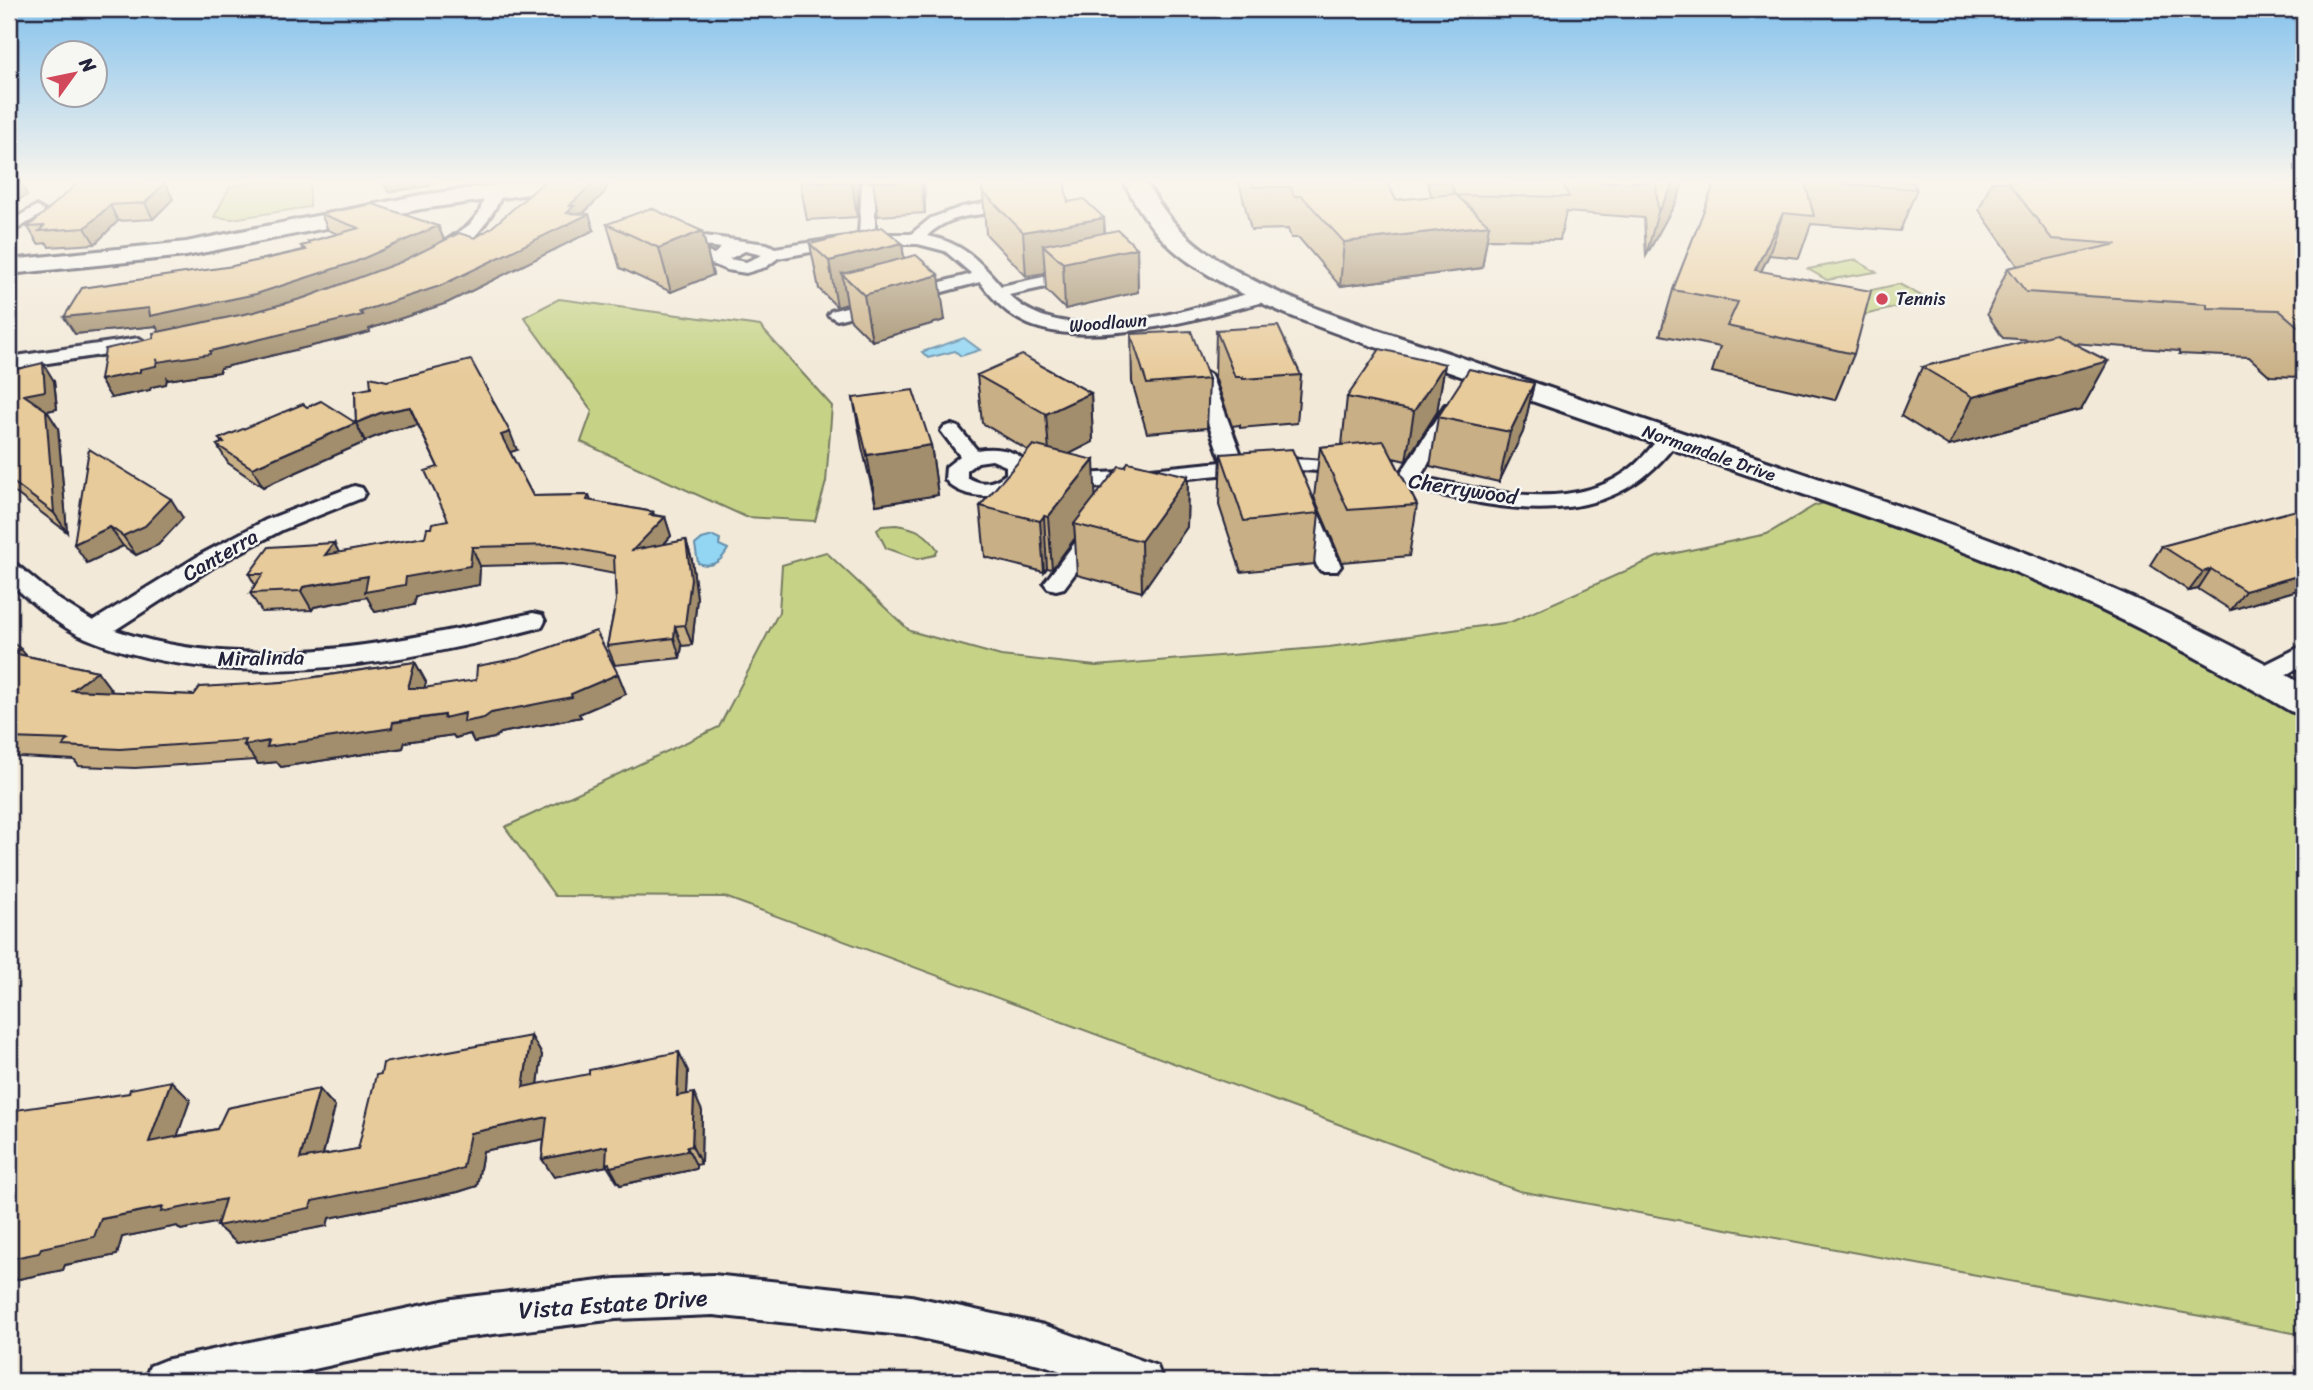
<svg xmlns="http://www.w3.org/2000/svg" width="2313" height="1390" font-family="Sriracha,sans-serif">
	<rect width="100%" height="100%" fill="#f2e9d8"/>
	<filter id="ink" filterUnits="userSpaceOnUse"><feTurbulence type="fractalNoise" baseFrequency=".0143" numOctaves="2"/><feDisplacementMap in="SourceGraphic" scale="14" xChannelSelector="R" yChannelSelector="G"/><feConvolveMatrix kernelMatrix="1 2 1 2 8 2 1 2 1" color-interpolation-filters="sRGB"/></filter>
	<g filter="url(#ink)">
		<path fill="#c6d387" stroke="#747a61" stroke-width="2" d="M258,182H310V207L232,219L214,217L230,187Z
			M1856,260L1876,272L1827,280L1808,269Z
			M1899,284L1929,300L1864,315L1835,298Z
			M559,299L760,326L832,406L826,482L815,521L746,517L581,442L592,411L524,317Z
			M1840,498L2197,642L2304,710V1335L1519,1191L725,897L555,896L505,827L719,727L779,612L782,565L826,552L910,631L1001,656L1096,666L1329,647L1511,622L1657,557L1767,534L1814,506Z
			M896,525C917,528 926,533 938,550L935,555L917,559L886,548L877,530L882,526Z"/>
		<path fill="#92d6f4" stroke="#658eaa" stroke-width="2" d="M964,338L980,350L961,356L955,351L928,358L922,352Z
			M713,536L720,539L719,545L728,549C722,560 713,569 698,563L695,545L702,539Z"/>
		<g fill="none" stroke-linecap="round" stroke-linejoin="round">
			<g stroke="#22223b" stroke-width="6">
				<path id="street" d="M862,182L875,184V234H911L931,218L962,207L990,202H1022L1025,205L1022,208C989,217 954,209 927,236C961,242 979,260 1001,286L1081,269L1087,270L1089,274L1087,278L1009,295C1066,354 1198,306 1266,289L1275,294C1267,303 1247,306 1235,309C1180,324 1082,347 1028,324C1007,315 994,300 980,282L837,320L828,315L831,311L972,274L945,251L918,244H876L833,248L778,258L766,267L746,273L727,270L715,265L668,252L666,249L689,234L767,244L775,248L859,235ZM692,244L721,248L714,254L687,247ZM745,251L762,255L746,262L729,259Z
					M495,186L503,191C496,214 460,264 433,258L431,254L433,250L469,225L479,213L487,191Z
					M36,206L44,211L42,214L9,234V222Z
					M139,338L148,344L146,348L9,369V357Z
					M1201,369L1211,375L1243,460C1297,457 1348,461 1401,473L1445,405H1459L1462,409L1420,477C1485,491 1574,514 1631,468C1643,459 1651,446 1661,436H1675L1678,440C1649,482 1610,504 1558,508C1469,515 1385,470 1296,470C1241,471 1187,479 1132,484C1107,486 1077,492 1052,486L1049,481L1052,476L1060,475L1120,472L1222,462L1191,375Z
					M951,425L958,427L977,450C995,447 1016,449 1028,464C1028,501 964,506 945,479L946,467L960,456L941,431L944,427ZM992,460L1006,466V474C993,484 981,486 967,477V470L978,462Z
					M354,486L362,488L365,493L362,498L282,530L216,565L115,630C250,676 397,642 533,613L542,615L545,621L542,627C401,664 225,696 86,638C57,626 32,602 9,582V563L17,565L58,599L93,621L200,555L266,520Z
					M1304,498L1312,500L1315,505L1341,566L1337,571H1321L1317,566L1293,505L1296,500Z
					M1098,521L1106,523L1109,528L1064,588L1056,590L1048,588L1044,583L1048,578L1090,523Z
					M2304,645V664C2288,673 2271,688 2252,683L2248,677L2252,671Z
					M713,1275L911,1296L1044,1325L1157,1366L1163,1381H1087L1044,1365L911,1336L713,1315L616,1319L452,1339L259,1381H144L150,1366L165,1360L452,1299L616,1279Z"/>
			</g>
			<g stroke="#22223b" stroke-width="6">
				<path id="secondary" d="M517,182H577L574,187L566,189L421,209L186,256L9,274V260L186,242L421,195Z
					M1124,182H1146C1161,209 1178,231 1204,250C1277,303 1372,327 1457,356C1622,414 1790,467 1955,526C2076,570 2192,621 2304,685V715L2290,711C2189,651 2085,598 1975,556C1802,491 1626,435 1452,373C1364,342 1267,316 1189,262C1159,241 1140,214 1124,182Z"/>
			</g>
			<use href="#street" fill="#f6f6f2" fill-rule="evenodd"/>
			<use href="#secondary" fill="#f6f6f2" fill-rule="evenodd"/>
		</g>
		<path fill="#c8af85" stroke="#22223b" stroke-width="2" d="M800,182H859L857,217L807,220Z
			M873,182H924L925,213L878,216Z
			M982,182L1068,202L1104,218L1105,233L1137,248L1138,292L1065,309L1046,290L1045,273L1026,276L986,234Z
			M1239,182H1387L1396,200L1432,197L1427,182H1683L1678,198L1646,256L1644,218L1566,212L1560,240L1487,239L1482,268L1340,286L1299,238H1291L1288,229L1251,230Z
			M1715,182H1912L1917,189L1900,231L1811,224L1799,258L1769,255L1761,271L1854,354L1835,400L1712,372L1720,347L1660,335L1673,290Z
			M1991,182H2304V377L2270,376L2249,357L2179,354V351L2072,343L2108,361L2081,410L1949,446L1901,416L1922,367L2033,340L2003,338L1987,314L2008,268L2018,266L1979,210Z
			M165,183L173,199L153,219L118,221L95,244L49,247L47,243L38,244L28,227Z
			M604,193L583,214H589L594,230L447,303L369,329L370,332L220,368V372L168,380L167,378L166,384L151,387L150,390L111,398L154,338L159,332L156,326L75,334L64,317L233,266L303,250L301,246L309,244L308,242L338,234L328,230L321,214L438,226L444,240L475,238Z
			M607,224L702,231L713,275L671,292L620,268Z
			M902,243L904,258L945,320L872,341L850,319L847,304L837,307L819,289L810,244Z
			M1216,330L1301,375L1297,423L1240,428V425L1232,426L1215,377Z
			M1131,334L1209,379L1207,428L1147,433L1132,382Z
			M1445,364L1437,412L1406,461L1393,458L1417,505L1409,556L1342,562L1314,497L1320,447L1342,445L1347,397Z
			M9,371L54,381L57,409L47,411L58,428L67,532L9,488Z
			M977,375L1091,393L1093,442L1069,454L1096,496L1188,476L1187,527L1142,592L1077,575L1075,538L1052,569L1047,568L1044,572L985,557L980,506L1029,451L982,423Z
			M1534,383L1523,432L1499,482L1430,466L1438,417Z
			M355,391L517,450L510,452L533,496L589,495L591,501L653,512L654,515L665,517L671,536L663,545L686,540L692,560L697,598L692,645L682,646L680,658L615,665L607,646L616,601L615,574L563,564L480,566L479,585L416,596L414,605L375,612L367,597L314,607L312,610L262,612L250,593L255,585L249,574L334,543L339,553L425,537L431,528L448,520L438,467L418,425L389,431L365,441L356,423Z
			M853,398L931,445L938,495L876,505L862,447Z
			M307,407L365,442L263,487L228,463L217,445L222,443L219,439Z
			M89,449L183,518L158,545L136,555L123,546L87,563Z
			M1221,454L1319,513L1314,564L1241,572L1219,505Z
			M2162,546L2304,588L2231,610L2198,589L2189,591L2150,565Z
			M9,640L27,656L97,671L112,691L110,692L194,695L415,662L426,682L424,688L618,674L626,694L579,714L581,717L501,733L494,738L474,742L470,734L455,738L453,735L405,742L403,748L281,767L277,762L258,764L255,760L135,768L79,766L74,760L20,757L9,755Z
			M531,1036L542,1055L538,1084L688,1071L687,1094L702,1111L701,1164L696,1165V1169L620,1185L618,1181L617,1182L607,1166L554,1177L542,1159L544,1139L483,1151L477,1186L458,1192L329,1218L327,1226L237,1243L217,1226L218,1222L181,1230L177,1226L122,1237L117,1255L65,1265L63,1270L9,1281V1111L190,1100L177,1136L217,1129L319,1089L335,1107L323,1155L358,1149Z"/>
		<path fill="#a28e6c" stroke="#22223b" stroke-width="2" d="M14,182H21L27,195L9,205V184Z
			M384,182H434L429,183L430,186L388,192Z
			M594,182H610L604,193L578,218L589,214L594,230L447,303L369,329L370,332L220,368V372L168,380L167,378L166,384L151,387L150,390L111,398L100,380L140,369L157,359L210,351L360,312L567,213L569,206Z
			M852,182H859L857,217Z
			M921,182H924L925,213Z
			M1675,182H1683L1678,198L1646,256L1658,212Z
			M165,183L173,199L153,219L145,203Z
			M110,205L118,221L95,244L85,228Z
			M1783,213L1769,255L1740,314L1755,270Z
			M1104,218L1105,254L1137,248L1138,292L1065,309L1063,263L1043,245L1045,273L1026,276L1023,232Z
			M1489,225L1482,268L1340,286L1344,242Z
			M438,226L445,242L363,279L264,311L160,333L156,326L75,334L64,317Z
			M702,231L713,275L671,292L659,248Z
			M902,243L907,283L939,275L945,320L872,341L864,295L842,274L847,304L837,307L829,261Z
			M2108,361L2081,410L1949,446L1973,397Z
			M43,363L54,381L57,409L47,411L58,428L67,532L54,513L24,395Z
			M1445,364L1437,412L1406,461L1414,411Z
			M1534,383L1523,432L1499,482L1510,432Z
			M1091,393L1093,442L1050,464L1046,414Z
			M410,407L418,425L389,431L365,441L356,423L380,413Z
			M356,423L365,442L263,487L252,468Z
			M510,432L517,450L508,453L501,435Z
			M931,445L938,495L876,505L867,455Z
			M1094,460L1096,510L1074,524L1075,538L1052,569L1048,517Z
			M1188,476L1187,527L1142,592L1141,541Z
			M171,499L183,518L158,545L136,555L123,536Z
			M653,512L657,525L665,517L671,536L640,570L633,550L650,515Z
			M1044,516L1047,568L1044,572L1040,521Z
			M110,527L123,546L87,563L74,544Z
			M686,540L692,560L697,598L692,645L685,625Z
			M334,543L344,562L325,555Z
			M472,547L480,566L479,585L416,596L414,605L375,612L367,597L314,607L312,610L301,591L303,587L368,576L406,577Z
			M2211,569L2198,589L2189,591L2203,572Z
			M2304,574V588L2231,610L2245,591Z
			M675,626L682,646L680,658L674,638Z
			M21,649L36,668L13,653Z
			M415,662L426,682L419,708L408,688Z
			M97,671L112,691L88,710L72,690Z
			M618,674L626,694L579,714L581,717L501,733L494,738L474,742L470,734L455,738L453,735L405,742L403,748L281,767L277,762L258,764L244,745L444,715L491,713L571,694Z
			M531,1036L542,1055L535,1106L523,1087Z
			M679,1052L688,1071L686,1115L677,1096Z
			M171,1081L190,1100L169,1160L149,1142Z
			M319,1089L335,1107L317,1177L300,1159Z
			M694,1093L702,1111L701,1164L692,1146Z
			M547,1117L559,1136L483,1151L477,1186L458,1192L329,1218L327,1226L237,1243L217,1226L312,1201L470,1133Z
			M607,1146L609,1163L606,1164L607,1166L554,1177L542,1159Z
			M687,1147L696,1165V1169L620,1185L610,1167Z
			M225,1199L244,1217L181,1230L177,1226L122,1237L117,1255L65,1265L63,1270L9,1281V1259L41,1248L101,1219L163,1207Z"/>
		<path fill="#e8cb9b" stroke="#22223b" stroke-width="2" d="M79,182H163L165,183L145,203L110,205L85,228L39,231L44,226L28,227Z
			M544,182H594L569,206H574L567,213L589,214L440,286L360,312L363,315L210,351V354L158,362L157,359L156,366L140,369V372L100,380L105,349L154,338L153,333L254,312L304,298L401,262L459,233L475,238L491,228Z
			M982,182H1064L1068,202L1084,199L1104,218L1023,232L982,191Z
			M1252,182H1387L1396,200L1455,194L1450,182H1562L1569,197L1456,195L1489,225L1344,242L1302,196H1294L1291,187H1253Z
			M1656,182H1675L1658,212Z
			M1715,182H1805L1814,216L1783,213L1755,270L1871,291L1854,354L1727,326L1738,302L1673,290Z
			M1817,182H1912L1917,189Z
			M2008,182H2304V329H2301L2279,310L2207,308V304L2026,292L2008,268L2117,244L2052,239Z
			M373,204L438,226L355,262L256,294L150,316L149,308L64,317L82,288L233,266L306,250L301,246L310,244L308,242L359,228L321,214Z
			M651,208L702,231L659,248L607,224Z
			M882,227L902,243L829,261L810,244Z
			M1118,230L1137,248L1063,263L1043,245Z
			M916,255L939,275L864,295L842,274Z
			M1278,326L1301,375L1243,379L1242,377H1235L1216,330Z
			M1191,331L1209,379L1147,384L1131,334Z
			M2055,334L2108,361L1973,397L1922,367Z
			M1380,349L1445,364L1414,411L1347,397Z
			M1022,355L1091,393L1046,414L977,375Z
			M471,360L510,432L501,435L533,496L589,495L587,500L653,512L650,515L665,517L633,550L686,540L691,579L685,625L675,626L674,638L607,646L616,601L614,556L556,545L472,547L470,566L406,577L405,585L365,592L368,576L303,587L301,591L250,593L263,574H249L269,547L334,543L325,555L425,537L427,528H431L432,523L448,520L425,471L438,467L410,407L380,413L356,423L355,391L371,388L370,377L387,381Z
			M43,363L45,391L24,395L46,410L54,513L9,479V371Z
			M1469,369L1534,383L1510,432L1438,417Z
			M913,390L931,445L867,455L853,398Z
			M321,401L356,423L252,468L217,445L224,442L219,439L303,404L307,407Z
			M1384,441L1417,505L1348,510L1320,447Z
			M1033,445L1094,460L1048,517L1044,516L1040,521L980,506Z
			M89,449L171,499L145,526L123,536L110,527L74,544Z
			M1292,449L1319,513L1244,521L1221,454Z
			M1128,462L1188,476L1141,541L1074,524L1119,466L1125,467Z
			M2304,508V574L2245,591L2211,569L2203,572L2162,546Z
			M596,631L618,674L571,694L572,697L491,713L484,718L464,722L465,713L444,718V715L393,722L392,728L267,747L269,741L244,745L246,740L120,749L63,746L68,740L9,738V640L21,649L13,653L97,671L72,690L194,695L200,687L283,682L415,662L408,688H423L476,680L477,666L520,658Z
			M531,1036L523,1087L589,1074V1070L679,1052L677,1096L694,1093L692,1146L687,1147V1151L610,1167L609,1163L606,1164L607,1146L542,1159L547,1117L470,1133L463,1168L444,1174L312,1201L310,1208L217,1226L225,1199L161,1212L163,1207L101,1219L94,1237L41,1248L39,1253L9,1259V1111L129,1093L130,1089L171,1081L149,1142L217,1129L227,1108L319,1089L300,1159L358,1149L376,1075L381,1074L383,1063Z"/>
	</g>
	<linearGradient id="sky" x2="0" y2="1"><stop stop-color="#85c2ed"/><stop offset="0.48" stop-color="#f9f5ed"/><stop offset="1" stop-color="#f9f5ed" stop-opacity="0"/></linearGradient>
	<rect width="2313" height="377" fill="url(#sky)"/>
	<circle fill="#d1495b" stroke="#f6f6f2" stroke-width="2.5" cx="1882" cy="299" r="7"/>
	<g text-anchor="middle" stroke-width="5" stroke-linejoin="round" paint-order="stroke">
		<g font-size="18" fill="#22223b" stroke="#f6f6f2" text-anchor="start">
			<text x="1896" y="305">Tennis</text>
		</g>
		<g font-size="18" fill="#22223b" stroke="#f6f6f2">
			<text transform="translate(1108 323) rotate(-5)" y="6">Woodlawn</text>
			<text transform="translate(1709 453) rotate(19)" y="6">Normandale Drive</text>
		</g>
		<g font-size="21" fill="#22223b" stroke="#f6f6f2">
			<text transform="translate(1463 489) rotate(9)" y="7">Cherrywood</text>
			<text transform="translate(220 555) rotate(-30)" y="7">Canterra</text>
			<text transform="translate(261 658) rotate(-1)" y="7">Miralinda</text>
		</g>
		<g font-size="24" fill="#22223b" stroke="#f6f6f2">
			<text transform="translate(613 1304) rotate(-4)" y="8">Vista Estate Drive</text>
		</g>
	</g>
	<rect width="2313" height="1390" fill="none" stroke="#f6f6f2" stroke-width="35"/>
	<rect x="18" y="18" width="2278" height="1355" fill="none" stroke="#22223b" stroke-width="2.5" filter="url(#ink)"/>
	<g transform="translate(74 74) rotate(57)"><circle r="33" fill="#f6f6f2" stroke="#a1a1a9" stroke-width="2"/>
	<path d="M0-5L12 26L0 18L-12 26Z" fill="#d1495b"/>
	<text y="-10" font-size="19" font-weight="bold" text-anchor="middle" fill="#22223b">N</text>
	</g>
</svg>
